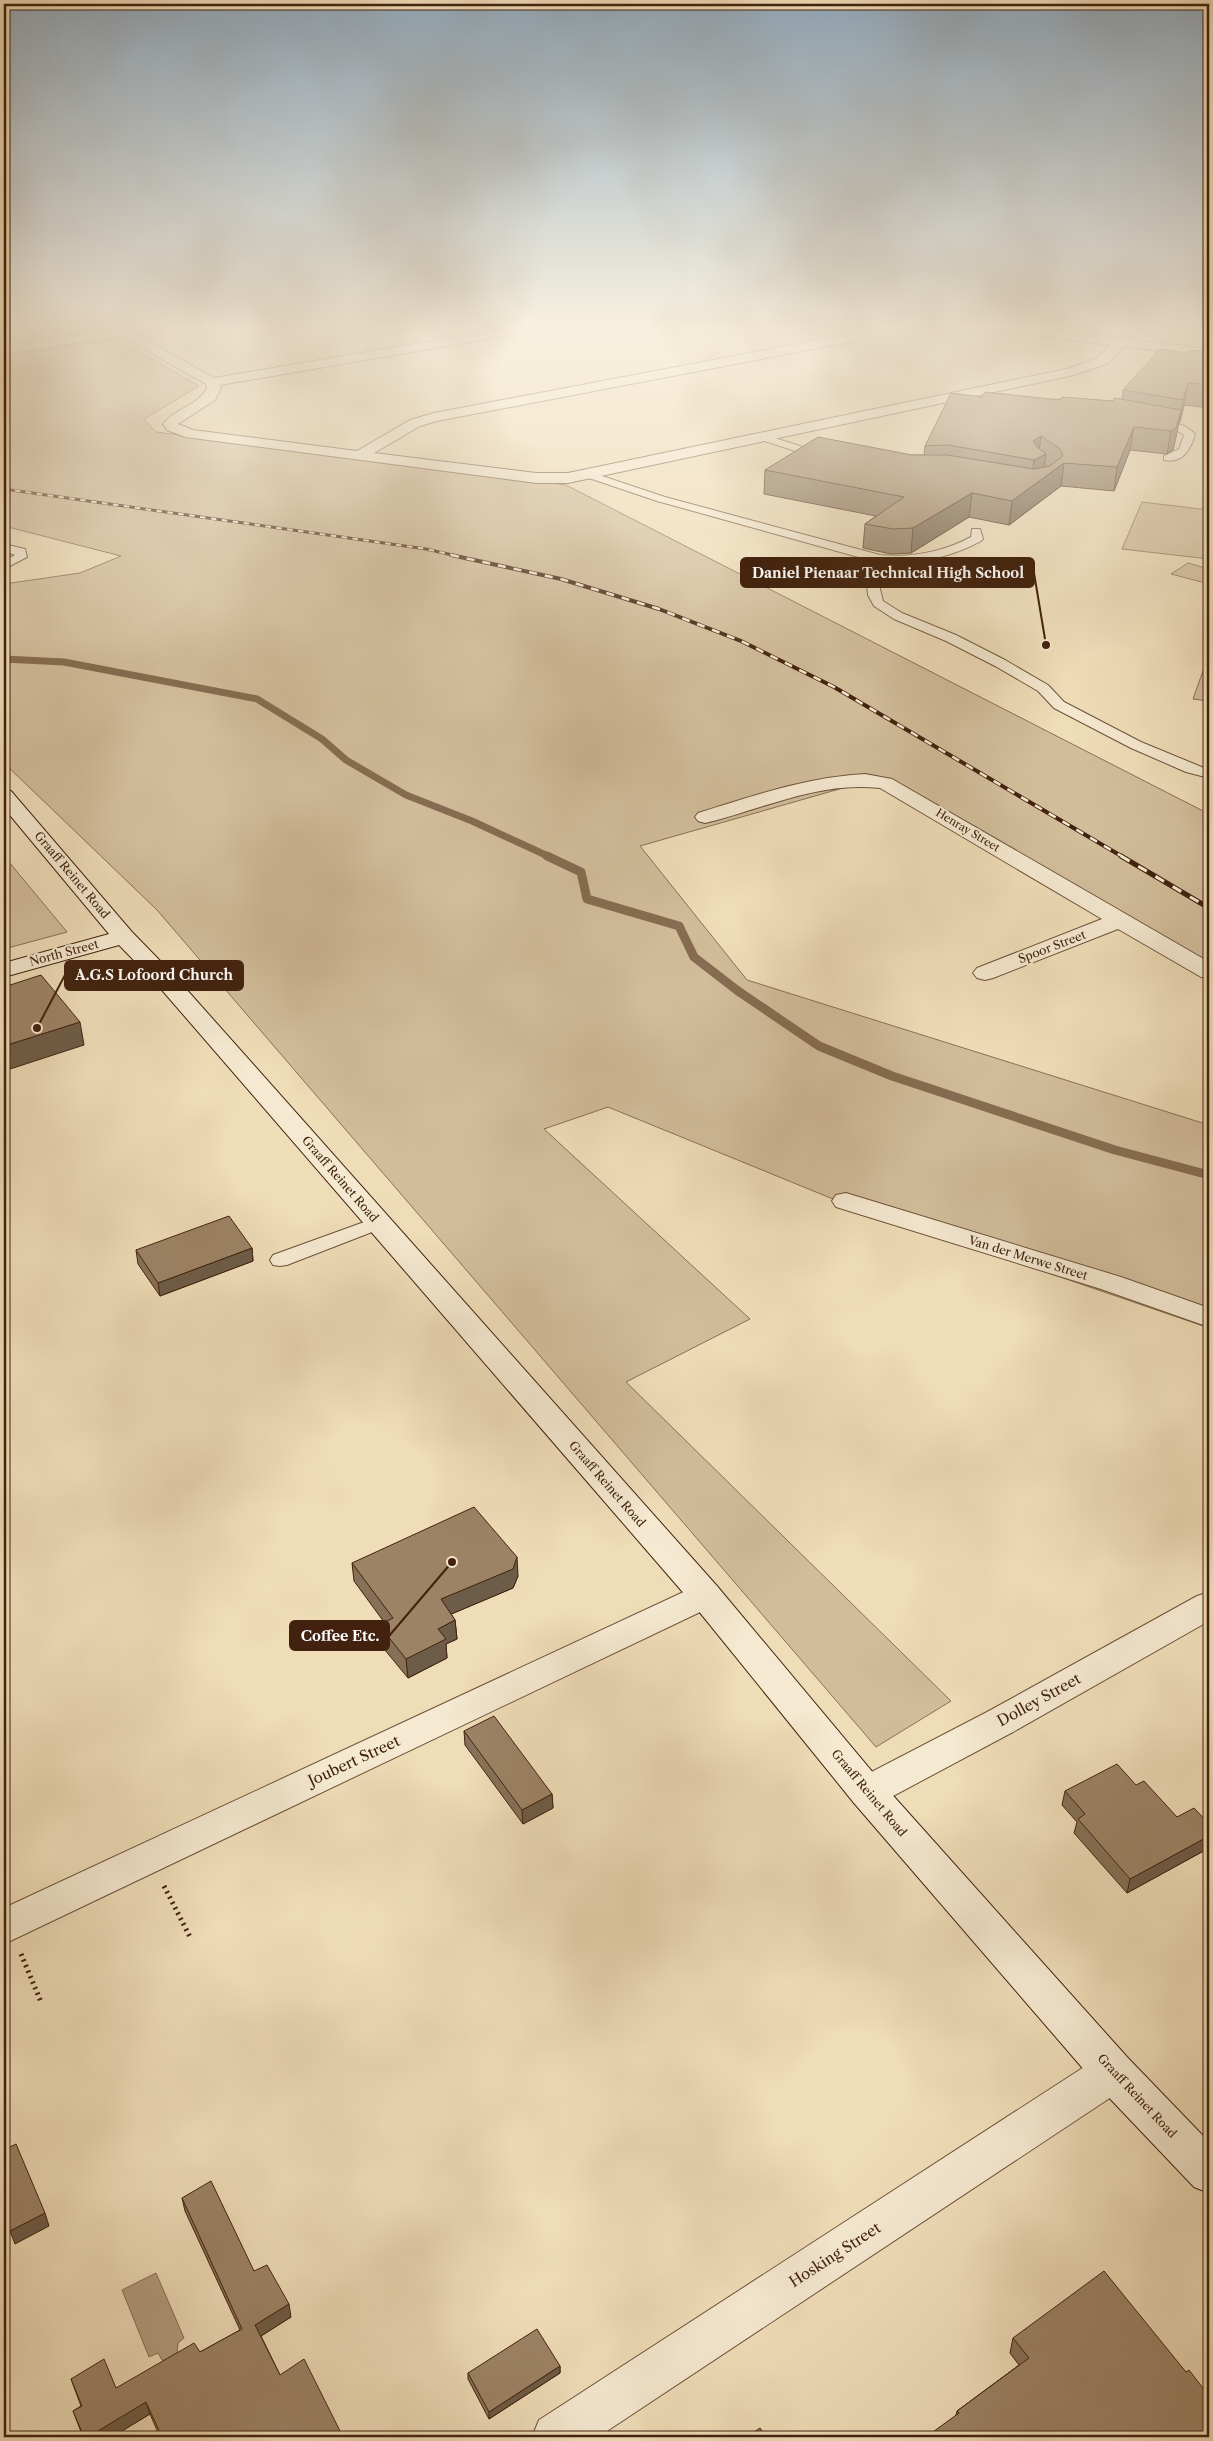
<svg xmlns="http://www.w3.org/2000/svg" width="1213" height="2441" font-family="'Libre Caslon Text',serif">
	<rect width="100%" height="100%" fill="#efddb8"/>
	<filter id="stains"><feTurbulence type="fractalNoise" baseFrequency=".004" numOctaves="4"/><feColorMatrix values="0 0 0 0 .2 0 0 0 0 .09 0 0 0 0 .02 0 0 0 .5 -.17"/></filter>
	<radialGradient id="worn" r=".72"><stop offset=".6" stop-color="#630" stop-opacity="0"/><stop offset="1" stop-color="#630" stop-opacity=".3"/></radialGradient>
	<path fill="#d2bd9b" stroke="#8a7054" d="M117,339L199,386L144,419L156,432L566,485L1209,814V970L878,778L640,846L747,980L1209,1125V1328L833,1199L608,1107L544,1129L750,1319L626,1382L951,1701L876,1747L157,910L4,763V612L10,609L4,607V584L80,573L121,556L4,526V356Z
		M1142,502L1209,510V559L1122,549Z
		M1188,563L1209,569V584L1171,574Z
		M1209,654V701L1193,699Z
		M4,856L67,932L4,949Z"/>
	<path fill="#b49d7e" stroke="#866c51" d="M156,2273L184,2338L178,2343L177,2356L168,2361L162,2360L158,2353L149,2357L122,2290Z"/>
	<g fill="none" stroke-linecap="round" stroke-linejoin="round">
		<path stroke="#866c51" stroke-width="7" d="M4,659L64,662L257,699L322,739L346,760L406,795L472,821L550,857"/>
		<path stroke="#866c51" stroke-width="9" d="M547,856L581,872L587,899L679,926L694,957L738,991L819,1046L892,1076L1115,1150L1209,1175"/>
		<g stroke="#6d5138" stroke-width="2">
			<path id="lane" d="M1151,420C1167,422 1184,422 1195,434C1191,449 1183,464 1164,460V456L1179,449L1184,435L1176,430L1147,425V421Z
				M762,434L828,455L829,457L824,460L820,459L758,439V435Z
				M587,471L665,497L880,555C911,558 943,552 971,537L972,529H980L983,539L981,541C954,556 923,563 892,563L879,585L883,601L902,613L956,635L1005,660L1048,685L1064,702L1141,742L1209,770V778L1186,772L1131,748L1054,708L1038,691L995,666L946,641L894,619L874,606L868,595L867,585L880,563L657,501L583,476L582,474Z
				M4,544L25,549L27,557L4,569V561L15,555L4,551Z
				M378,1217L385,1219L388,1223L385,1227L287,1265L280,1266L273,1265L270,1260L273,1255Z"/>
		</g>
		<g stroke="#6d5138" stroke-width="2">
			<path id="street" d="M145,325H173L167,329L136,334L214,378L525,325H551L545,329L220,385L221,388L215,400L178,424L193,430L357,451L410,420L434,413L855,333L874,325H889L871,337L855,341L437,421L420,426L374,453L536,473H568L1071,368L1097,358L1111,345L983,329L977,325H1011L1209,349V357L1124,346L1107,364L1074,375L568,483H536L185,437L167,430L163,424C174,409 199,405 207,388L206,384L121,336L4,354V346Z
				M865,774L892,779L1209,962V979L1201,977L1118,929L993,978L985,980L977,978L973,973L977,968L1102,919L880,788C819,781 763,809 705,823L698,821L695,817L698,813C753,796 807,777 865,774Z
				M846,1193L1121,1277L1209,1308V1327L1101,1289L836,1207L832,1201L836,1195Z
				M705,1582L717,1586L722,1595L717,1604L4,1944V1908Z
				M1209,1592V1621L1013,1732L880,1803L867,1807L854,1803L848,1792L854,1781L987,1712L1197,1596Z
				M1113,2053L1128,2058L1134,2072L1128,2086L598,2437H532L539,2420L1098,2058Z"/>
		</g>
		<g stroke="#42220e" stroke-width="2">
			<path id="secondary" d="M4,789L11,791L132,932L171,972L717,1586L880,1781L1128,2058L1209,2142V2193L1194,2187L1098,2086L854,1803L693,1604L155,982L119,945L4,977V963L109,934L4,808Z"/>
		</g>
		<path stroke="#42220e" stroke-width="5" stroke-dasharray="2 4" stroke-linecap="butt" d="M164,1886L190,1937
			M21,1954L41,2002"/>
		<use href="#lane" fill="#f5e9d1" fill-rule="evenodd"/>
		<use href="#street" fill="#f5e9d1" fill-rule="evenodd"/>
		<use href="#secondary" fill="#f5e9d1" fill-rule="evenodd"/>
		<g stroke="#42220e" stroke-width="3">
			<path id="rail-far2" d="M4,489L426,549L457,556"/>
		</g>
		<g stroke="#42220e" stroke-width="4">
			<path id="rail-far1" d="M451,555L561,579L659,609L741,641L834,687L1123,857"/>
		</g>
		<g stroke="#42220e" stroke-width="5">
			<path id="rail" d="M1121,856L1209,908"/>
		</g>
		<use href="#rail-far2" stroke="#f5e9d1" stroke-width="2" stroke-dasharray="5.5" stroke-linecap="butt"/>
		<use href="#rail-far1" stroke="#f5e9d1" stroke-width="2.5" stroke-dasharray="8" stroke-linecap="butt"/>
		<use href="#rail" stroke="#f5e9d1" stroke-width="3" stroke-dasharray="10" stroke-linecap="butt"/>
	</g>
	<path fill="#867158" stroke="#42220e" d="M1209,352V408L1184,405L1180,422H1179L1173,450L1167,454L1130,450L1114,491L1061,486L1009,525L969,517L911,553L891,554L863,548L865,524L876,516L764,494L765,470L912,455H924L925,446L982,397L1113,401L1122,400L1123,390L1188,353Z
		M252,1248L253,1261L160,1296L138,1264L136,1250Z
		M352,1563L518,1576L513,1588L451,1614L455,1620L457,1639L446,1644L447,1658L408,1678L380,1644L379,1625L384,1622L354,1581Z
		M464,1731L552,1794L553,1808L523,1824L465,1745Z
		M1065,1791L1209,1824V1848L1127,1893L1074,1833L1077,1822L1062,1805Z
		M182,2198L254,2271L291,2317L261,2336L280,2375L343,2437H160L150,2414L112,2437H83L73,2411L81,2406L71,2379L116,2388L200,2352L240,2330L185,2211Z
		M1013,2338L1186,2372L956,2415L957,2411L1019,2365L1010,2353Z
		M560,2366V2373L489,2419L468,2379V2373Z"/>
	<path fill="#6d5c47" stroke="#42220e" d="M1188,383L1184,405L1180,422L1183,400Z
		M1181,410L1177,433L1173,450L1167,454L1171,431Z
		M1134,427L1130,450L1114,491L1117,467Z
		M1041,436L1038,458L1046,454L1043,478L1031,483L1034,460L1033,441Z
		M1064,463L1061,486L1009,525L1012,501Z
		M972,493L969,517L911,553L913,528Z
		M80,1022L84,1045L4,1071V1046Z
		M252,1248L253,1261L160,1296L158,1283Z
		M517,1557L518,1576L513,1588L442,1618L441,1599Z
		M455,1620L457,1639L446,1644L447,1658L408,1678L406,1659L438,1629Z
		M552,1794L553,1808L523,1824L522,1810Z
		M1209,1836V1848L1127,1893L1130,1879Z
		M45,2213L49,2226L15,2244L10,2231Z
		M4,2218H5L10,2231L4,2234Z
		M289,2304L291,2317L258,2338L255,2325Z
		M560,2366V2373L489,2419V2412Z
		M146,2402L150,2414L112,2437H88Z"/>
	<path fill="#9c8366" stroke="#42220e" d="M1160,349L1188,353L1192,350L1209,352V385L1188,383L1183,400L1123,390Z
		M985,392L1060,400L1062,397L1113,401L1115,398L1181,410L1176,428L1171,431L1134,427L1117,467L1064,463L1012,501L972,493L913,528L893,529L865,524L904,497L765,470L818,437L912,455H947L1034,469L1050,466L1063,456L1060,449L1041,436L1033,441L1037,447L1046,454L1034,460L948,445L925,446L951,393L982,397Z
		M41,975L80,1022L4,1046V987Z
		M229,1216L252,1248L158,1283L136,1250Z
		M474,1507L517,1557L513,1569L441,1599L455,1620L438,1629L446,1639L406,1659L379,1625L393,1618L352,1563Z
		M494,1716L552,1794L522,1810L464,1731Z
		M1117,1764L1136,1785L1144,1781L1177,1817L1194,1808L1209,1824V1836L1130,1879L1078,1819L1085,1814L1065,1791Z
		M16,2144L45,2213L10,2231L5,2218H4V2150Z
		M211,2181L254,2271L267,2265L289,2304L255,2325L280,2375L304,2359L343,2437H162L146,2402L88,2437H84L73,2411L82,2406L71,2379L104,2359L116,2388L194,2343L200,2352L242,2329L182,2198Z
		M1104,2271L1186,2372L1189,2370L1209,2396V2437H926L959,2413L957,2411L1029,2358L1013,2338Z
		M537,2329L560,2366L489,2412L468,2373Z
		M760,2428L766,2437H747Z
		M795,2431L799,2437H787Z"/>
	<linearGradient id="sky" x2="0" y2="1"><stop stop-color="#93abbe"/><stop offset="0.49" stop-color="#f8f0df"/><stop offset="1" stop-color="#f8f0df" stop-opacity="0"/></linearGradient>
	<rect width="1213" height="666" fill="url(#sky)"/>
	<g text-anchor="middle" stroke-width="4" stroke-linejoin="round" paint-order="stroke">
		<g font-size="11" fill="#42220e" stroke="#f5e9d1">
			<text transform="translate(968 830) rotate(31)" y="4">Henray Street</text>
		</g>
		<g font-size="12" fill="#42220e" stroke="#f5e9d1">
			<text transform="translate(72 875) rotate(50)" y="4">Graaff Reinet Road</text>
			<text transform="translate(1052 947) rotate(-21)" y="4">Spoor Street</text>
			<text transform="translate(64 953) rotate(-15)" y="4">North Street</text>
			<text transform="translate(340 1179) rotate(49)" y="4">Graaff Reinet Road</text>
			<text transform="translate(1028 1258) rotate(17)" y="4">Van der Merwe Street</text>
			<text transform="translate(607 1484) rotate(49)" y="4">Graaff Reinet Road</text>
			<text transform="translate(869 1793) rotate(50)" y="4">Graaff Reinet Road</text>
			<text transform="translate(1137 2096) rotate(47)" y="4">Graaff Reinet Road</text>
		</g>
		<g font-size="15" fill="#42220e" stroke="#f5e9d1">
			<text transform="translate(1039 1700) rotate(-29)" y="5">Dolley Street</text>
			<text transform="translate(354 1761) rotate(-25)" y="5">Joubert Street</text>
			<text transform="translate(835 2255) rotate(-33)" y="5">Hosking Street</text>
		</g>
	</g>
	<path fill="none" stroke="#42220e" stroke-width="2" d="M1046 645L1034 573M37 1028L65 975M452 1562L389 1636"/>
	<g fill="#42220e" stroke="#f5e9d1" stroke-width="2">
		<circle cx="1046" cy="645" r="5"/>
		<circle cx="37" cy="1028" r="5"/>
		<circle cx="452" cy="1562" r="5"/>
	</g>
	<g fill="#42220e" stroke="#42220e" stroke-width="2">
		<rect x="741" y="558" width="293" height="29" rx="5"/>
		<rect x="65" y="961" width="178" height="29" rx="5"/>
		<rect x="290" y="1621" width="99" height="29" rx="5"/>
	</g>
	<g font-size="14" text-anchor="middle" font-weight="bold" fill="#fff">
		<text x="888" y="578">Daniel Pienaar Technical High School</text>
		<text x="154" y="980">A.G.S Lofoord Church</text>
		<text x="340" y="1641">Coffee Etc.</text>
	</g>
	<rect width="1213" height="2441" fill="none" stroke="#efddb8" stroke-width="20"/>
	<rect x="5" y="5" width="1203" height="2431" fill="none" stroke="#42220e" stroke-width="2.5"/>
	<rect x="10" y="10" width="1193" height="2421" fill="none" stroke="#42220e"/>
	<rect width="100%" height="100%" filter="url(#stains)"/>
	<rect width="100%" height="100%" fill="url(#worn)"/>
</svg>
